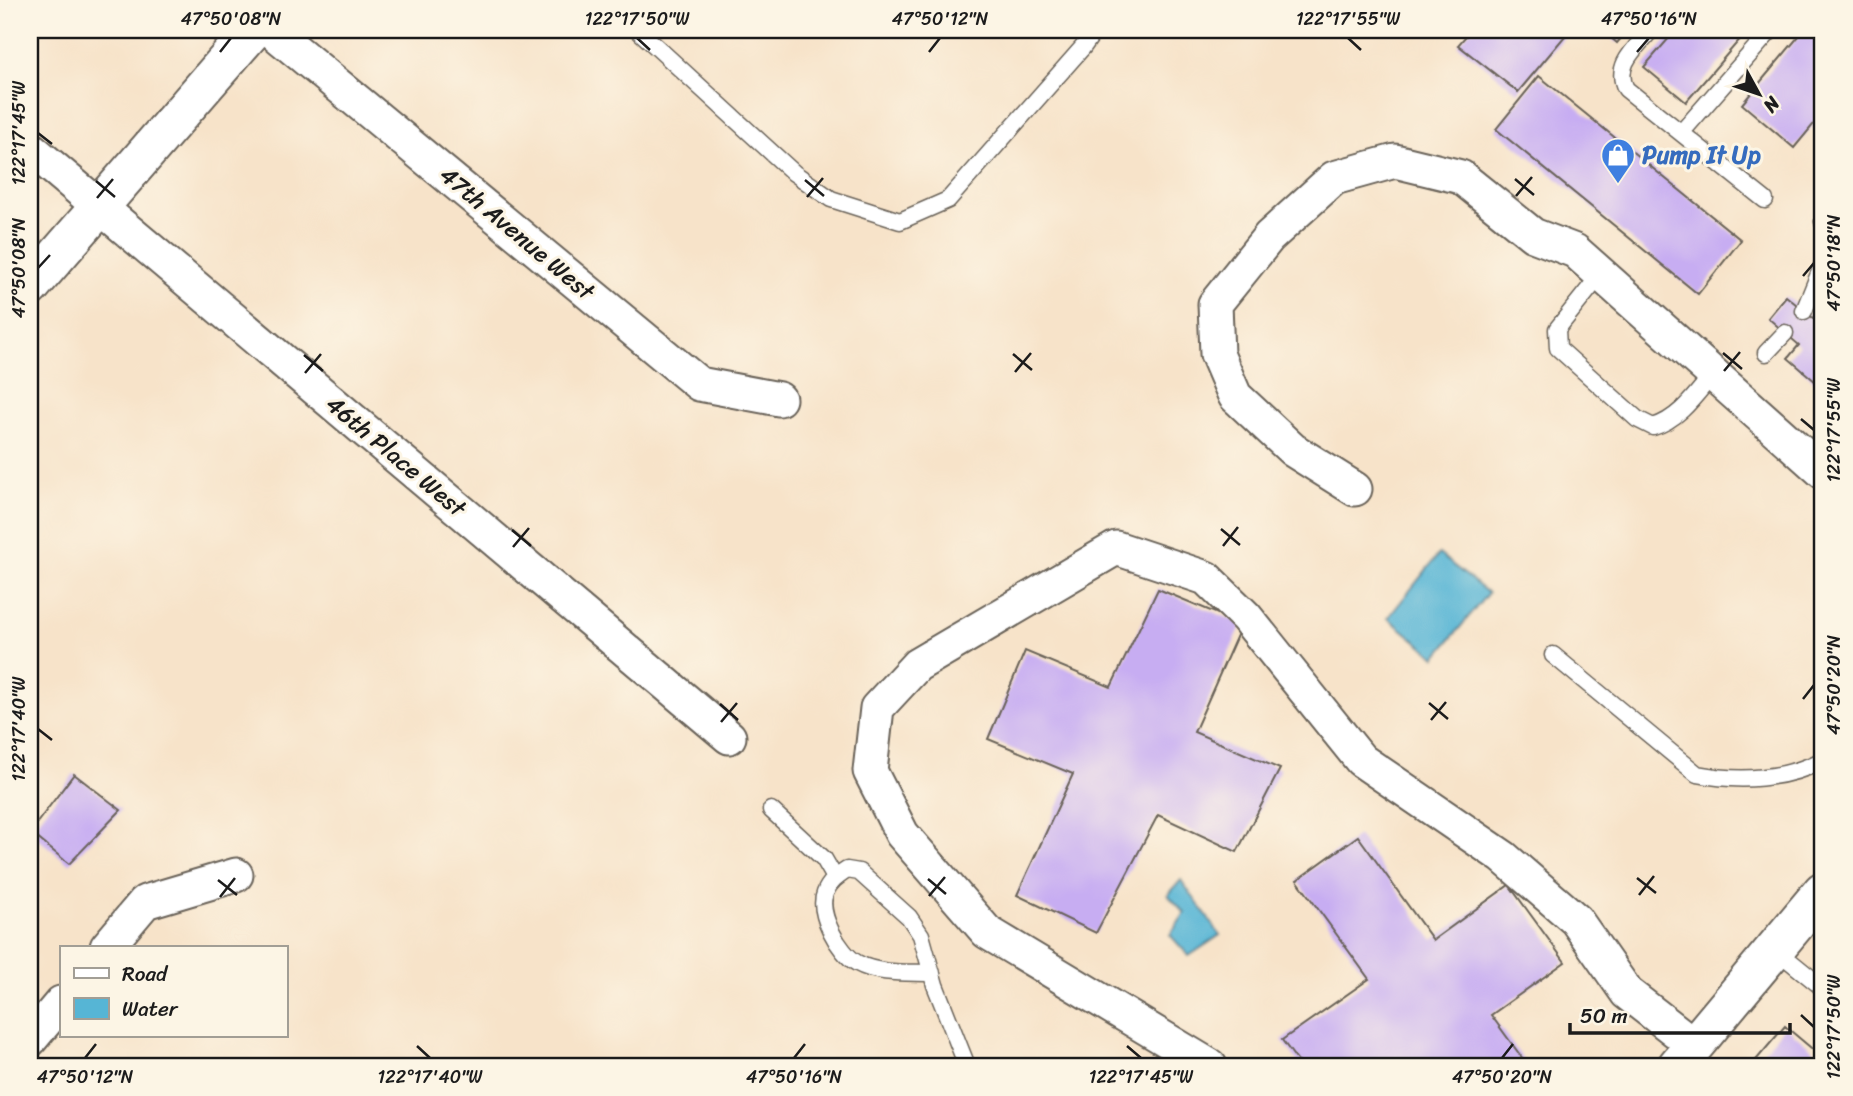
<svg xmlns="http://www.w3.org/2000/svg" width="1853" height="1096" font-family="Sriracha,sans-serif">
	<rect width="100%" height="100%" fill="#fcf5e5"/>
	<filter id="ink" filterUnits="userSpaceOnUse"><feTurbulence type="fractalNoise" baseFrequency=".0143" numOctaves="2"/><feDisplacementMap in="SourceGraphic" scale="14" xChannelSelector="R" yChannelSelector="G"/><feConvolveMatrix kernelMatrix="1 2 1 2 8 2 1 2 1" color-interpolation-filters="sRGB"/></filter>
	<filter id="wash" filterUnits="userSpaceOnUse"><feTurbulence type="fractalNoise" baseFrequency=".00686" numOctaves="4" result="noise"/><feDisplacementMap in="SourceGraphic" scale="28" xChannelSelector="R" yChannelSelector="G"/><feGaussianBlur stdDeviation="1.57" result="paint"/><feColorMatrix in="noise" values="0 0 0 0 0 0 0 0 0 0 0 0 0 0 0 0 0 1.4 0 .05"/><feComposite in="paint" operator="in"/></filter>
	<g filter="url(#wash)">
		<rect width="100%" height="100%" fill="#f7e3c9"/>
		<path fill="#56b5d5" stroke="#396878" stroke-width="2" d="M1439,554L1488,593L1436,657L1388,618Z
			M1181,880L1220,935L1189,956L1170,935L1185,913L1168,895Z"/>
		<g id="blocks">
			<path fill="#c7adf2" d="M1471,30H1570L1518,92L1458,45Z
				M1602,30H1628L1617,43Z
				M1676,30H1748L1686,102L1644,67Z
				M1804,30H1823V113L1794,148L1742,104Z
				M1539,76L1741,240L1698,294L1496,129Z
				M1786,296L1818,322L1823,316V388L1788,358L1799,345L1768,318Z
				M1158,589L1242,624L1194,732L1280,769L1237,852L1158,815L1096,933L1017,895L1073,774L988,739L1025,651L1111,687Z
				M74,774L121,810L69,864L30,832Z
				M1358,836L1433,940L1509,885L1565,962L1491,1015L1528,1066H1301L1282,1040L1369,979L1297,880Z
				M1785,1026L1823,1058V1066H1751Z"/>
		</g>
	</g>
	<g filter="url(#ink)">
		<use href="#blocks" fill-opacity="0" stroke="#696259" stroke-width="2"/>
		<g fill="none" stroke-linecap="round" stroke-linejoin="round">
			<g stroke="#696259" stroke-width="19">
				<path id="service" d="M638,30L794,173L831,199L900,221L948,200L1083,47L1095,30
					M1651,30C1637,47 1613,65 1626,89L1765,200
					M1681,133L1771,30
					M1823,221V222
					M1601,274L1557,329L1558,348L1637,419L1653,427C1680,419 1696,394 1713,374
					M1804,311L1823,264
					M1766,353L1785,333
					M1553,655L1697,774C1739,782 1785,780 1823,760
					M771,810L824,859L835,878
					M1775,949L1823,988
					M932,973C908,972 879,975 857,963C839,953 817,913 825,893C829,882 838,876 847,870L859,872L909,917L921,935L935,985L967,1066"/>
			</g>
			<g stroke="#696259" stroke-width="37">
				<path id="minor" d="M271,30L699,384L779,399
					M30,148L729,737
					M1355,489L1293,450L1235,396L1217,354L1215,304L1269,237L1334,178L1395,161L1461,177L1533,235L1575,251L1823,472
					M107,947L145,902L236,875
					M30,1040L61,1003
					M1210,1066L987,932L902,834L870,771L877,708L917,665L1116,548L1206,578L1246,617L1361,760L1503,857L1576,920L1627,993L1694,1045"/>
			</g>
			<g stroke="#696259" stroke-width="42">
				<path id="tertiary" d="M30,287L253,30
					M1677,1066L1823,891"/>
			</g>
			<use href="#service" stroke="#fff" stroke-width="16"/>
			<use href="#minor" stroke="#fff" stroke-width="33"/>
			<use href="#tertiary" stroke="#fff" stroke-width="38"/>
		</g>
	</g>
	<path fill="none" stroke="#1c1c1c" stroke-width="2.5" d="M637,38L650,50M1348,38L1361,50M220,52L231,38M929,52L940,38M1637,52L1649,38M38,133L52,144M1515,179L1534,195M805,180L824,196M96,181L115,197M1516,196L1532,177M807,197L823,178M97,198L113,179M38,268L50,255M1803,276L1814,263M1723,353L1742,369M1013,354L1032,370M304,355L323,371M1724,371L1740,352M1015,372L1031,353M305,373L321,354M1801,419L1814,430M1221,529L1240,545M512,530L531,546M1223,546L1238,527M513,547L529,528M1803,699L1814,685M1429,703L1448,719M720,704L738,720M1431,720L1446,702M721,722L737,703M38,729L52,740M1637,878L1656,893M928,879L946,894M218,880L237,895M1639,895L1654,876M929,896L945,877M220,897L235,878M1801,1015L1814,1027M417,1046L430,1058M1127,1046L1141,1058M85,1058L96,1044M794,1058L805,1044M1502,1058L1513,1044"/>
	<defs>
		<g id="shop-pin" transform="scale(1.75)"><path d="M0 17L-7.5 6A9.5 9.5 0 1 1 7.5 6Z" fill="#3f7fe0" stroke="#fcf5e5"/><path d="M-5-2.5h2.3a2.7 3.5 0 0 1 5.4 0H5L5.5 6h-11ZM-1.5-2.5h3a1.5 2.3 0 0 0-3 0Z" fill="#fff"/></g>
	</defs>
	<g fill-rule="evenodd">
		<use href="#shop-pin" x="1618" y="155"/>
	</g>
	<g text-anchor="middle" stroke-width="6" stroke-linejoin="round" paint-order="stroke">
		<g font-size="24" font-weight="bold" fill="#366cbe" stroke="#fcf5e5" text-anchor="start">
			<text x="1642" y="163">Pump It Up</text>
		</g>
		<g font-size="24" fill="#1c1c1c" stroke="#fcf5e5">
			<text transform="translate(517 233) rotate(40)" y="8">47th Avenue West</text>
			<text transform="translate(396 456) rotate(40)" y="8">46th Place West</text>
		</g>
	</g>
	<rect width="1853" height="1096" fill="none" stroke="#fcf5e5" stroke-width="77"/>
	<rect x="60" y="946" width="228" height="91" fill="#fcf5e5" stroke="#a29e95" stroke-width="2"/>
	<rect x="74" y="968" width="35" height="10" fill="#ffffff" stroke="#a29e95" stroke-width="2"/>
	<text x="122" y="981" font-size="21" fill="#1c1c1c">Road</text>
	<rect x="74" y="998" width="35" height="21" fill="#56b5d5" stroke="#a29e95" stroke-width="2"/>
	<text x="122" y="1016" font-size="21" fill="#1c1c1c">Water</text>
	<g transform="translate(1759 94) rotate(130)" stroke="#fcf5e5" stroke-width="5" paint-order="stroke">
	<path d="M0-5L12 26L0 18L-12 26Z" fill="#1c1c1c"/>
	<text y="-10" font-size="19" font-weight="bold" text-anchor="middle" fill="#1c1c1c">N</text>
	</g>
	<path d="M1570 1023v10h220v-10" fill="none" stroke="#1c1c1c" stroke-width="3.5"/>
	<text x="1580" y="1023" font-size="21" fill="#1c1c1c" stroke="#fcf5e5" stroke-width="5" paint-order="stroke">50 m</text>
	<rect x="38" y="38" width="1776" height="1020" fill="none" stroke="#1c1c1c" stroke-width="2.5"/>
	<g font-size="18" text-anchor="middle" fill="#1c1c1c">
		<text x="231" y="25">47°50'08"N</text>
		<text x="637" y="25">122°17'50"W</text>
		<text x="940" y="25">47°50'12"N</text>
		<text x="1348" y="25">122°17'55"W</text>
		<text x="1649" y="25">47°50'16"N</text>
		<text transform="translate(19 133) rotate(-90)" y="6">122°17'45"W</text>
		<text transform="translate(1834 263) rotate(-90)" y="6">47°50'18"N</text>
		<text transform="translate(19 268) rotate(-90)" y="6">47°50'08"N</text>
		<text transform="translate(1834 430) rotate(-90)" y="6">122°17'55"W</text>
		<text transform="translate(1834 685) rotate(-90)" y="6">47°50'20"N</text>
		<text transform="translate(19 729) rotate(-90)" y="6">122°17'40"W</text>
		<text transform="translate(1834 1027) rotate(-90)" y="6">122°17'50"W</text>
		<text x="85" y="1083">47°50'12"N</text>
		<text x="430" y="1083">122°17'40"W</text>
		<text x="794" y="1083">47°50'16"N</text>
		<text x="1141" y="1083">122°17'45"W</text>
		<text x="1502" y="1083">47°50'20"N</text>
	</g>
</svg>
